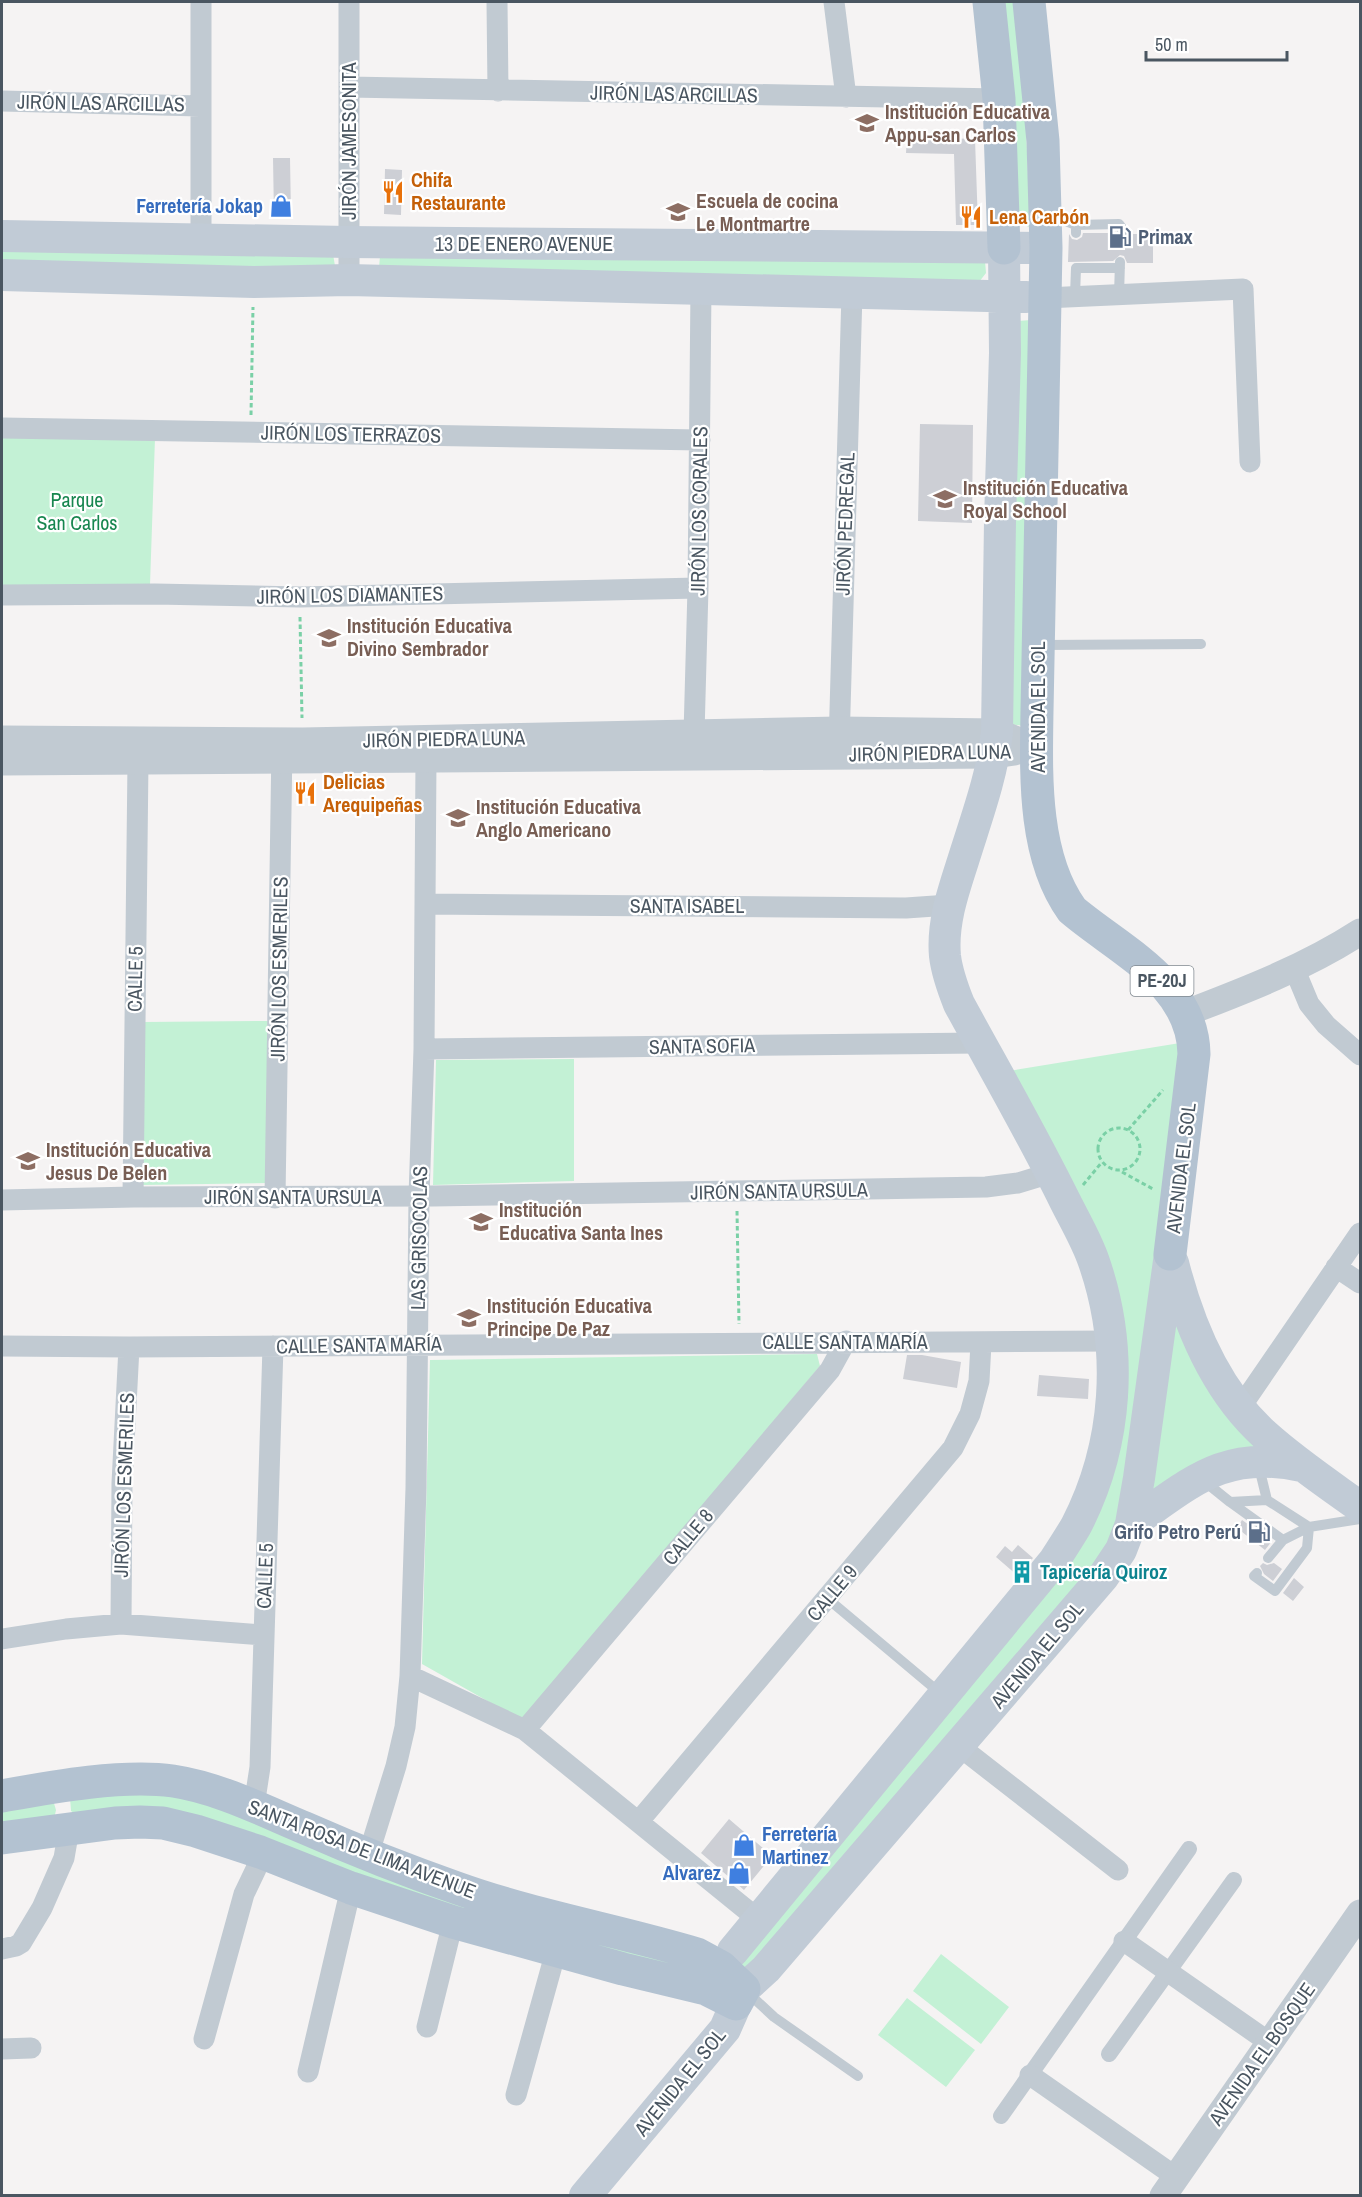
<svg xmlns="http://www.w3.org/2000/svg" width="1362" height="2197" font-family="'Archivo Narrow',sans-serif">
	<rect width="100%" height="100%" fill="#f5f3f3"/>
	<path fill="#c3f1d5" d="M998,2H1021L1030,227L1015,223Z
		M2,243L333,254L335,266L330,273L2,266Z
		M380,256L985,261L986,273L979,282L379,268Z
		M1031,320L1024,726L1010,724L1018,321Z
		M2,435L155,438L150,585L2,586Z
		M268,1021L267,1183L141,1185L144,1022Z
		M1180,1043L1149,1352L1112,1545L750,1972L740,1964L1064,1561L1124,1363L1009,1071Z
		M574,1059V1181L433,1185L436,1060Z
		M1171,1304L1266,1444L1149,1500Z
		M817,1354L820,1366L523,1721L422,1664L430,1360Z
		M161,1788L685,1956L697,1973L80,1817L71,1811L70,1797Z
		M53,1800L56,1810L54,1819L2,1829V1804Z
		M941,1954L1009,2007L981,2044L913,1991Z
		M907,1998L975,2050L946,2087L878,2035Z"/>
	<path fill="#cdcfd5" d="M907,137L975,139L978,225H956L954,154L906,153Z
		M273,158H290L291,215L274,216Z
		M385,169L402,170L401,215L384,214Z
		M1083,233H1115L1118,239L1124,241L1128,239L1130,234H1153V263H1127L1124,256L1120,255L1113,261L1068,262L1069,234L1072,239L1077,240L1082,237Z
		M920,424L973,425L972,523L918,521Z
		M907,1355H922L961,1362L957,1388L903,1379Z
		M1039,1375L1089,1379L1088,1399L1037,1396Z
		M1242,1520L1272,1541L1265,1550L1237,1528Z
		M1018,1545L1033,1558L1018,1576L996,1557L1005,1546L1012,1552Z
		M1263,1563L1267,1565L1274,1563L1282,1569L1273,1581L1264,1574L1260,1566Z
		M1294,1578L1304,1587L1293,1601L1283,1593Z
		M729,1819L772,1856L744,1890L701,1853Z"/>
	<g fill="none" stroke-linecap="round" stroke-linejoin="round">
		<path stroke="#7ad0a6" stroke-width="3" stroke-dasharray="4.5 3" stroke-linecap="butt" d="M251,415L253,307
			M300,617L302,718
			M1098 1149a21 21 0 1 1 42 0a21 21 0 1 1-42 0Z
			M1128,1130L1163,1090
			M1122,1172L1153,1189
			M1083,1185L1102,1162
			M737,1211L739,1324"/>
		<path stroke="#c1cad2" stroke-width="10" d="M1050,215L1076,225V233
			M1076,225L1119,224L1122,228L1123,234
			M1119,295L1120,262
			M1075,296L1076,268H1120
			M1042,645L1201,644
			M1258,1463L1267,1500L1309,1527L1360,1519
			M1204,1481L1230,1502L1267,1500
			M1230,1502L1283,1540L1309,1527
			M1268,1558L1283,1540
			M1257,1573L1254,1576L1275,1591L1307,1548L1309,1527
			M828,1599L940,1693
			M746,1991L774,2017L858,2076"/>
		<path stroke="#c1cad2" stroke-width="16" d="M1109,2054L1234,1880
			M1001,2116L1189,1849"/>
		<path stroke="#c1cad2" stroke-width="21" d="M497,2L498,91
			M834,2L846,97
			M349,87L999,99
			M2,101L200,106
			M201,239V2
			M349,280V2
			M1045,298L1243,289L1250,462
			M2,428L700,440
			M2,595L155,594L300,597L698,588
			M694,734L698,588L701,288
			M839,745L852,293
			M425,904L906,908L949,905
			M1294,968L1309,1004L1326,1025L1360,1055
			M424,1049L980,1043
			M133,1197L138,761
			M275,1198L282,745
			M2,1200L133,1197L433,1196L986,1187L1018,1183L1051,1173
			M1336,1267L1360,1283
			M2,1346L129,1347L1113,1341
			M1240,1408L1360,1233
			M121,1624L122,1483L129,1347
			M2,1639L66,1629L121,1624L263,1635
			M410,1676L525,1730L759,1920
			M525,1730L830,1370L846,1341
			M959,1746L1118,1870
			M254,1806L260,1767L273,1346
			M639,1821L953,1448L970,1414L979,1381L981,1343
			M368,1856L396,1766L405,1727L410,1676L416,1488L419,1196L424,1049L426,759
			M1124,1941L1270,2043
			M2,1949L16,1946L21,1943L42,1908L64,1858L69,1829
			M427,2027L453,1922
			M204,2039L244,1894L256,1869L260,1852
			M2,2049L31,2048
			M308,2072L351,1888
			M1030,2075L1176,2177
			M516,2095L556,1951"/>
		<path stroke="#c1cad2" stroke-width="27" d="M2,739L303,741L839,730L997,732L1037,748
			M2,762C332,760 663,755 994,755L1015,752
			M1186,1013C1246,990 1306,967 1360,932
			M1163,2196L1360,1913"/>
		<path stroke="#c1cbd6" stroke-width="32" d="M2,236L348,242L1046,248
			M2,275L254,282L349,280L1026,297
			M1173,1263C1189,1326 1216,1391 1265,1435C1295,1462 1328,1484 1360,1507
			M1131,1524C1191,1483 1223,1449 1302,1466
			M733,1951L1054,1561C1061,1550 1069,1538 1076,1526C1118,1445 1124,1349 1094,1262C1087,1241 1075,1221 1065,1201C1032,1134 995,1070 959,1004C953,989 947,973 945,956C942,923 953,892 963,861C976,819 992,777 997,732L1000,521L1005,353L1004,248
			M744,1989L766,1969L1103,1577L1121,1550L1131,1524L1139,1478L1170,1254
			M585,2196L725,2029L736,2004"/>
		<path stroke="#b3c2d1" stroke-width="33" d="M989,2L999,99L1004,248
			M1029,2L1043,141L1046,248L1037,711C1036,775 1033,856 1072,910C1119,950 1193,983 1194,1054L1170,1254
			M2,1796C52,1787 122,1774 173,1781C219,1788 262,1810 305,1828C355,1850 405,1870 457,1888C535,1916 617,1930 697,1954L721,1967L744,1989L736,2004L706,1989L623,1969L453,1922L351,1888L260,1852L196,1831L163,1823L140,1822L115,1823L2,1838"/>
	</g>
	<defs>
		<g id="school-bare" transform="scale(1.8)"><path d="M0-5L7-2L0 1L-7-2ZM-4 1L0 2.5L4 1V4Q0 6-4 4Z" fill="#8d6e63" stroke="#fff" stroke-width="2.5" paint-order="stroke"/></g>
		<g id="restaurant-bare" transform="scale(1.8)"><path d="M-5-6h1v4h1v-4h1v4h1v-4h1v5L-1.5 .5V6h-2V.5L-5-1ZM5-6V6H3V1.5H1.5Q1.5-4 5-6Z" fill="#e8710a" stroke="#fff" stroke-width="2.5" paint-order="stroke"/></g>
		<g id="shop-bare" transform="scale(1.8)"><path d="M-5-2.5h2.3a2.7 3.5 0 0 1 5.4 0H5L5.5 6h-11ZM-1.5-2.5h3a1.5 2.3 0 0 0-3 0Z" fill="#3f7fe0" stroke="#fff" stroke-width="2.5" paint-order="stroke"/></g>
		<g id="university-bare" transform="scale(1.8)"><path d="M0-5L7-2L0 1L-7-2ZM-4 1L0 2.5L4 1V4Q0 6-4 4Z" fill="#8d6e63" stroke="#fff" stroke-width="2.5" paint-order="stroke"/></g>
		<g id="fuel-bare" transform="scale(1.8)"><path d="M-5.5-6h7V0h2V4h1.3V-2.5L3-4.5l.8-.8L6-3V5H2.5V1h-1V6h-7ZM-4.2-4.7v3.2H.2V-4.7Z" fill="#5c6f8a" stroke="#fff" stroke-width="2.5" paint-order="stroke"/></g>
		<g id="building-bare" transform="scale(1.8)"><path d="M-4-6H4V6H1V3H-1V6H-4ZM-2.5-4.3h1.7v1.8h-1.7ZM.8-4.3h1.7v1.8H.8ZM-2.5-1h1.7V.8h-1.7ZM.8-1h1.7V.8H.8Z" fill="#0f9aa8" stroke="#fff" stroke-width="2.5" paint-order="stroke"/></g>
	</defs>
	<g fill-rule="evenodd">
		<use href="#school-bare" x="867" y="123"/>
		<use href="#restaurant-bare" x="393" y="192"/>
		<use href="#shop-bare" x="281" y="206"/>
		<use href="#university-bare" x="678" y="212"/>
		<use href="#restaurant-bare" x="971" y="217"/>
		<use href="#fuel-bare" x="1120" y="237"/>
		<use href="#school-bare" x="945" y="499"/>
		<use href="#school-bare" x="329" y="638"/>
		<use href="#restaurant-bare" x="305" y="793"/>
		<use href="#school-bare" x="458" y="818"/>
		<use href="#school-bare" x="28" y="1161"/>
		<use href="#school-bare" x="481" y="1222"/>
		<use href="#school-bare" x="469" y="1318"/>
		<use href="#fuel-bare" x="1259" y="1532"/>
		<use href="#building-bare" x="1022" y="1572"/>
		<use href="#shop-bare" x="744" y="1845"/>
		<use href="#shop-bare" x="739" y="1873"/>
	</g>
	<g text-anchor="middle" stroke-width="4.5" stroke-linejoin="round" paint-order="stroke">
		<rect fill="#fff" stroke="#808990" stroke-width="1.5" x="1130.5" y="966" width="63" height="30" rx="4.5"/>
		<g font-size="18" font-weight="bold" fill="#4a5661">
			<text x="1162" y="987">PE-20J</text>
		</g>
		<g font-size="20" fill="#4a5661" stroke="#fff">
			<text transform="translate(674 94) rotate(1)" y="7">JIRÓN LAS ARCILLAS</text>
			<text transform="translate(101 103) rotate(1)" y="7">JIRÓN LAS ARCILLAS</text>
			<text transform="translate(349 141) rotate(-90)" y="7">JIRÓN JAMESONITA</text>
			<text x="524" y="251">13 DE ENERO AVENUE</text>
			<text transform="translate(351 434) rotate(1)" y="7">JIRÓN LOS TERRAZOS</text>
			<text transform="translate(699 511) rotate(-89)" y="7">JIRÓN LOS CORALES</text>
			<text transform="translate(845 524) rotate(-88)" y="7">JIRÓN PEDREGAL</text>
			<text transform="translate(350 595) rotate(-1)" y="7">JIRÓN LOS DIAMANTES</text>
			<text transform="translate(1038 707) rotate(-90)" y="7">AVENIDA EL SOL</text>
			<text transform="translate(444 739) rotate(-1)" y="7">JIRÓN PIEDRA LUNA</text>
			<text transform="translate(930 753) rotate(-1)" y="7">JIRÓN PIEDRA LUNA</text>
			<text x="687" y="913">SANTA ISABEL</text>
			<text transform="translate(279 969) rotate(-89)" y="7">JIRÓN LOS ESMERILES</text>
			<text transform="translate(135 979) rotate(-89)" y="7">CALLE 5</text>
			<text transform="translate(702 1046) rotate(-1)" y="7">SANTA SOFIA</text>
			<text transform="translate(1181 1168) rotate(-83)" y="7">AVENIDA EL SOL</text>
			<text transform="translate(779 1191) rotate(-1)" y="7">JIRÓN SANTA URSULA</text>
			<text x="293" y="1204">JIRÓN SANTA URSULA</text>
			<text transform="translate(419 1238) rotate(-89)" y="7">LAS GRISOCOLAS</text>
			<text x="845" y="1349">CALLE SANTA MARÍA</text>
			<text transform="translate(359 1345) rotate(-1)" y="7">CALLE SANTA MARÍA</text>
			<text transform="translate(124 1485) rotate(-88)" y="7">JIRÓN LOS ESMERILES</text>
			<text transform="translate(688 1537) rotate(-50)" y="7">CALLE 8</text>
			<text transform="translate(265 1576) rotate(-88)" y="7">CALLE 5</text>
			<text transform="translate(832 1593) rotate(-50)" y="7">CALLE 9</text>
			<text transform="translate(1037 1655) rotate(-50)" y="7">AVENIDA EL SOL</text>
			<text transform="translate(362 1849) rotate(21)" y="7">SANTA ROSA DE LIMA AVENUE</text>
			<text transform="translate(1262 2054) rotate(-55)" y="7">AVENIDA EL BOSQUE</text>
			<text transform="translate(680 2082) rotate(-51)" y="7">AVENIDA EL SOL</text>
		</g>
		<g font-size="20" font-weight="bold" fill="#785e54" stroke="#fff" text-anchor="start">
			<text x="885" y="119">Institución Educativa<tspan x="885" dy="23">Appu-san Carlos</tspan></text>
			<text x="696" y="208">Escuela de cocina<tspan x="696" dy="23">Le Montmartre</tspan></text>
			<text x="963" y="495">Institución Educativa<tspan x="963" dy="23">Royal School</tspan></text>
			<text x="347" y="633">Institución Educativa<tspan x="347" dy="23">Divino Sembrador</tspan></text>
			<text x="476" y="814">Institución Educativa<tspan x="476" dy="23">Anglo Americano</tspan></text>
			<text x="46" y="1157">Institución Educativa<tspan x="46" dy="23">Jesus De Belen</tspan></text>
			<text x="499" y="1217">Institución<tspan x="499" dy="23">Educativa Santa Ines</tspan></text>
			<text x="487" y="1313">Institución Educativa<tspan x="487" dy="23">Principe De Paz</tspan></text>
		</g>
		<g font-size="20" font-weight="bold" fill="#c56008" stroke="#fff" text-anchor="start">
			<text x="411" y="187">Chifa<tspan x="411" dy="23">Restaurante</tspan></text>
			<text x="989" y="224">Lena Carbón</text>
			<text x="323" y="789">Delicias<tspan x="323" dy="23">Arequipeñas</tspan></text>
		</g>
		<g font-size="20" font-weight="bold" fill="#366cbe" stroke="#fff" text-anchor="end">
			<text x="263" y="213">Ferretería Jokap</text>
			<text x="762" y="1841" text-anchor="start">Ferretería<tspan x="762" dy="23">Martinez</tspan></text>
			<text x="721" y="1880">Alvarez</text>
		</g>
		<g font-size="20" font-weight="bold" fill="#4e5e75" stroke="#fff" text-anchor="start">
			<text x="1138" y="244">Primax</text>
			<text x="1241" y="1539" text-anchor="end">Grifo Petro Perú</text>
		</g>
		<g font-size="20" fill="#17864f" stroke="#fff">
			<text x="77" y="507">Parque<tspan x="77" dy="23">San Carlos</tspan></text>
		</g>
		<g font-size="20" font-weight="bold" fill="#0d838f" stroke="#fff" text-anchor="start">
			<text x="1040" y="1579">Tapicería Quiroz</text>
		</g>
	</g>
	<rect width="1362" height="2197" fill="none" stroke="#4a5661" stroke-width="6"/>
	<path d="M1146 51v9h141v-9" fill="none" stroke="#4a5661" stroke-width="3"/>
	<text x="1155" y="51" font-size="18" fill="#4a5661" stroke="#ffffff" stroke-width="4.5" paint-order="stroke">50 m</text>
</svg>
